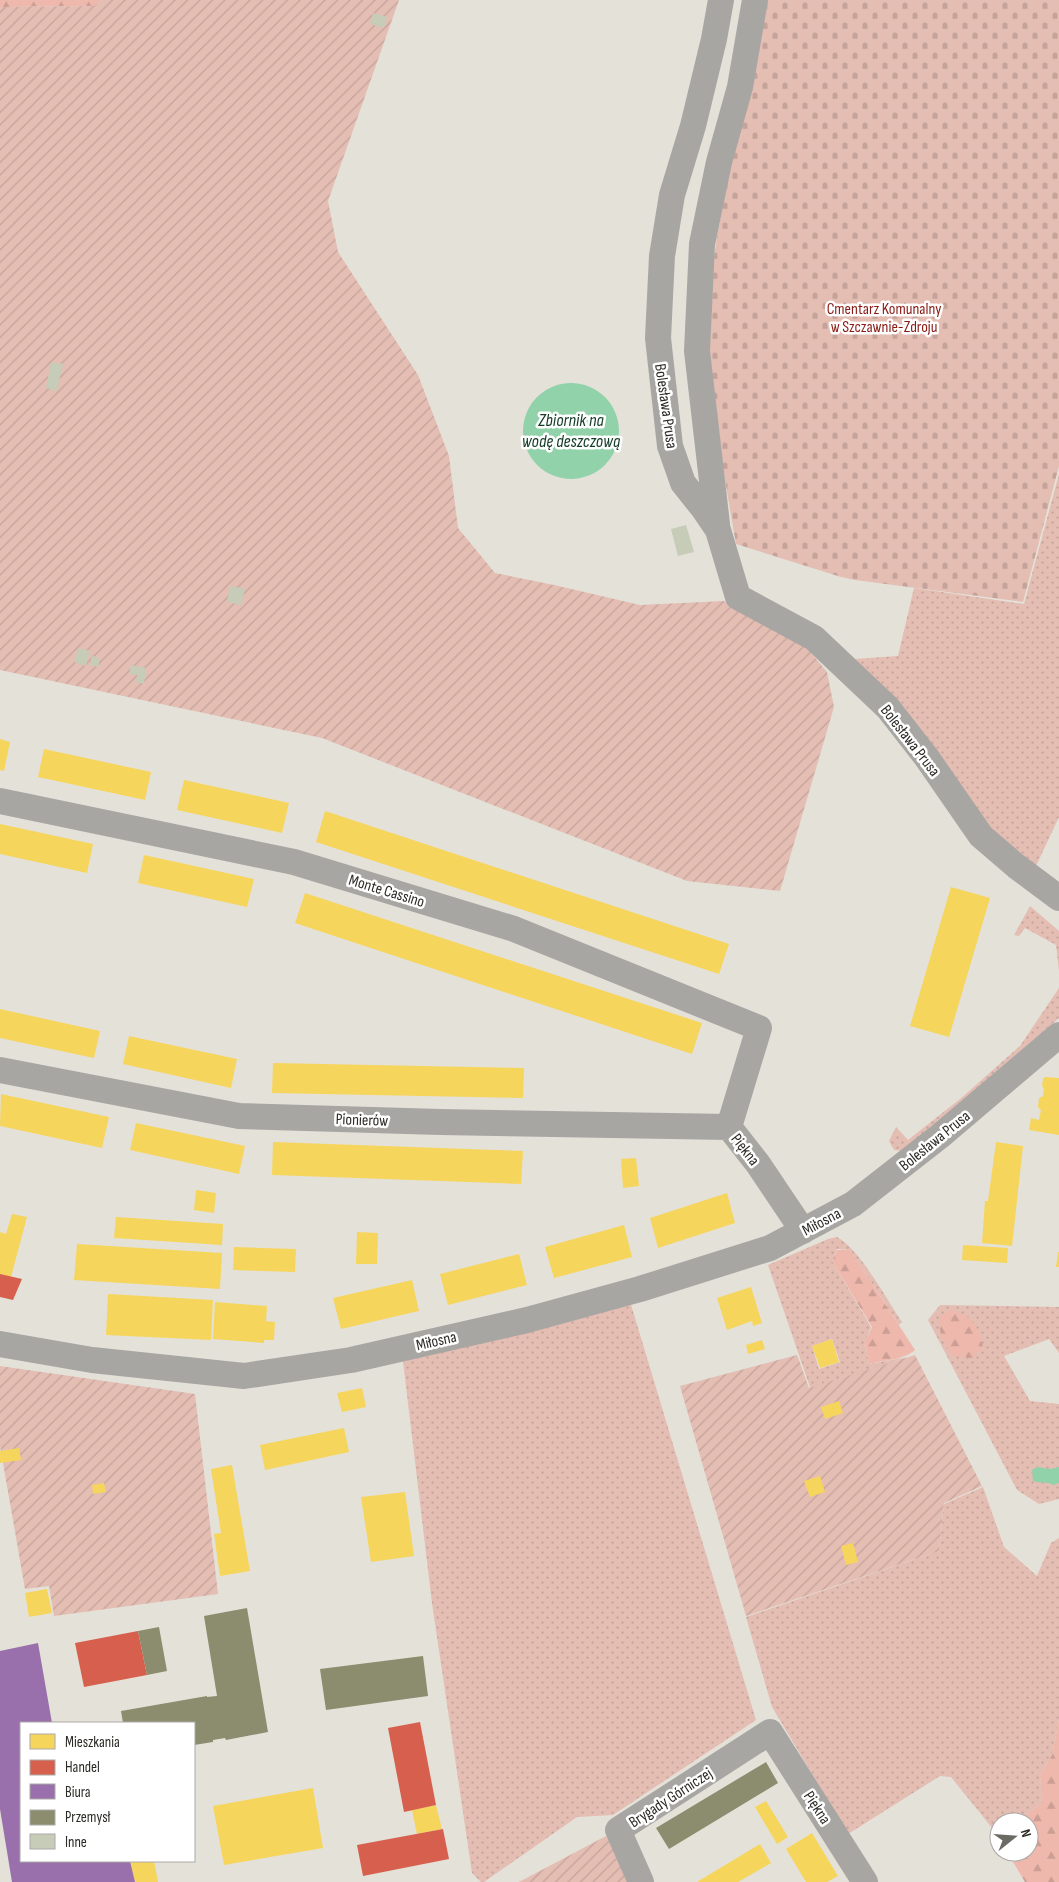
<svg xmlns="http://www.w3.org/2000/svg" width="1059" height="1882" font-family="'Sofia Sans Condensed',sans-serif">
	<defs>
		<pattern id="grass-dots" width="8" height="8" patternUnits="userSpaceOnUse" patternTransform="scale(1.25)"><rect width="8" height="8" fill="#e4bdb3"/><path d="M2 2h.1M6 6h.1" fill="none" stroke="#c4a39a" stroke-width="1.8" stroke-linecap="round"/></pattern>
		<pattern id="forest-firs" width="22" height="20" patternUnits="userSpaceOnUse" patternTransform="scale(1.25)"><rect width="22" height="20" fill="#eeb8ad"/><path d="M5 1l3.5 6h-7zM16 11l3.5 6h-7z" fill="#cc9e95"/></pattern>
		<pattern id="cemetery-stones" width="16" height="16" patternUnits="userSpaceOnUse" patternTransform="scale(1.25)"><rect width="16" height="16" fill="#e4bdb3"/><path d="M2 7V4a2 2 0 0 1 4 0v3zM10 15v-3a2 2 0 0 1 4 0v3z" fill="#c4a39a"/></pattern>
		<pattern id="garden-furrows" width="10" height="10" patternUnits="userSpaceOnUse" patternTransform="scale(1.25)"><rect width="10" height="10" fill="#e4bdb3"/><path d="M-1 1l2-2M0 10L10 0M9 11l2-2" fill="none" stroke="#c4a39a"/></pattern>
	</defs>
	<rect width="100%" height="100%" fill="#e4e1d9"/>
	<path fill="url(#grass-dots)" fill-rule="evenodd" d="M1059,474V817L1036,866L997,838L855,659L898,656L914,588L1024,604Z
		M1030,906L1059,931V971L1056,945L1025,928L1019,936L1014,935Z
		M1059,988V1018L903,1151L894,1150L889,1141L896,1127L908,1140L960,1099L1020,1046Z
		M837,1237C860,1249 886,1299 902,1322L899,1325L850,1250L837,1249L832,1261L871,1327L865,1343L869,1364L907,1357L822,1387L821,1380V1387L811,1390L768,1265L828,1239ZM832,1339L840,1362L819,1369L812,1346Z
		M629,1298L756,1720L613,1815L577,1817L484,1882H481L472,1873L432,1603L402,1353Z
		M940,1305L1059,1307V1353L1049,1339L1004,1356L1030,1401L1059,1404V1499L1039,1504L1017,1490L928,1320Z
		M983,1487L1004,1547L1037,1576L1051,1543L1059,1538V1719L1052,1755L1040,1775L1042,1803L1015,1822H999V1833L997,1834L951,1777L940,1776L848,1834L772,1707L746,1617L939,1551L944,1504Z"/>
	<path fill="url(#forest-firs)" d="M0,0H102L94,6L0,7Z
		M837,1250H850L915,1350C904,1360 884,1360 869,1364L865,1342L872,1327L832,1261Z
		M950,1310C973,1316 978,1325 983,1347L972,1358L953,1356C943,1343 939,1334 939,1317Z
		M1059,1719V1882H1025L1007,1852H1029V1822H1015L1042,1803L1040,1775L1052,1755Z"/>
	<path fill="url(#cemetery-stones)" d="M762,0H1059V466L1023,602L855,580L841,577L736,544L716,428L708,345L709,289L717,237Z"/>
	<path fill="url(#garden-furrows)" d="M102,0H399L328,201L338,252L418,375L449,456L458,528L495,573L554,585L640,605L724,601L803,643L827,672L834,707L780,891L687,881L322,738L0,670V7L94,6Z
		M797,1355L809,1388L915,1355L982,1486L944,1503L939,1551L746,1616L680,1386Z
		M0,1366L195,1394L218,1594L54,1616L49,1586L25,1589L0,1446Z
		M606,1836L633,1882H519Z"/>
	<path fill="#91d2ab" d="M523 431a48 48 0 1 1 96 0a48 48 0 1 1-96 0Z
		M1037,1467L1050,1469L1059,1467V1483L1053,1485C1047,1481 1040,1484 1033,1481L1032,1470Z"/>
	<path fill="#f6d55c" d="M0,739L10,742L4,771L0,770Z
		M44,749L151,772L145,800L38,777Z
		M184,780L289,803L282,833L177,810Z
		M325,811L729,944L719,974L316,842Z
		M0,824L93,844L87,873L0,854Z
		M144,855L254,879L247,907L138,883Z
		M951,887L990,898L949,1037L910,1026Z
		M305,893L702,1023L692,1054L295,923Z
		M0,1009L100,1031L94,1058L0,1038Z
		M129,1036L237,1059L231,1088L123,1064Z
		M273,1063L524,1068L523,1098L272,1093Z
		M1045,1077L1059,1078V1135L1029,1130L1031,1118L1039,1120L1041,1110L1038,1107L1039,1098L1043,1096L1044,1089L1042,1086L1043,1079Z
		M1,1094L109,1117L102,1148L0,1126Z
		M136,1123L245,1146L239,1174L130,1150Z
		M273,1142L523,1151L521,1184L272,1175Z
		M996,1142L1023,1146L1012,1246L982,1243L985,1201H988Z
		M636,1158L639,1186L623,1188L621,1159Z
		M196,1190L216,1193L214,1213L194,1210Z
		M727,1193L735,1223L658,1248L650,1218Z
		M12,1214L27,1217L11,1277L0,1274V1232L6,1234Z
		M116,1217L223,1224L222,1245L114,1238Z
		M624,1225L632,1257L554,1278L545,1247Z
		M357,1232L378,1233L377,1264H356Z
		M77,1244L222,1253L220,1289L74,1280Z
		M963,1245L1008,1248L1007,1263L962,1260Z
		M234,1247L296,1249L295,1272L233,1270Z
		M1058,1252H1059V1267H1056Z
		M519,1254L527,1285L448,1305L440,1274Z
		M412,1280L419,1311L341,1329L333,1298Z
		M751,1287L762,1323L753,1326L752,1321L727,1330L717,1298Z
		M108,1294L213,1300L211,1340L106,1335Z
		M215,1302L267,1306L266,1321L275,1322L274,1340H264V1343L213,1339Z
		M832,1339L839,1362L820,1368L812,1346Z
		M762,1340L765,1349L748,1354L746,1345Z
		M362,1388L366,1407L342,1412L337,1393Z
		M839,1401L843,1413L825,1419L821,1407Z
		M344,1428L349,1452L265,1470L260,1445Z
		M19,1448L21,1460L0,1463V1451Z
		M232,1465L250,1571L220,1576L214,1534L221,1533L211,1469Z
		M820,1476L825,1492L810,1497L804,1481Z
		M104,1483L106,1492L93,1494L92,1485Z
		M405,1492L414,1556L371,1562L361,1497Z
		M853,1543L858,1562L846,1565L841,1546Z
		M47,1589L52,1613L29,1617L25,1593Z
		M313,1788L323,1848L224,1865L213,1806Z
		M766,1801L788,1837L777,1844L755,1807Z
		M436,1805L442,1829L417,1834L412,1810Z
		M812,1833L838,1876L827,1882H806L786,1849Z
		M760,1844L771,1863L738,1882H697Z
		M130,1861H154L158,1882H135Z"/>
	<path fill="#d6604d" d="M0,1274L22,1279L13,1300L0,1297Z
		M138,1631L147,1675L84,1687L75,1643Z
		M420,1722L436,1805L404,1812L388,1728Z
		M443,1829L449,1859L363,1876L357,1845Z"/>
	<path fill="#9970ab" d="M38,1643L52,1723H21V1861H130L135,1882H12L0,1809V1651Z"/>
	<path fill="#8c8c6e" d="M247,1608L268,1732L226,1740L225,1738L213,1740V1742L194,1745V1723H123L121,1711L207,1696V1697L217,1696L204,1616Z
		M159,1627L167,1671L147,1675L138,1631Z
		M423,1656L428,1696L326,1710L320,1669Z
		M766,1762L778,1783L669,1849L656,1828Z"/>
	<path fill="#c7ccb8" d="M373,13L387,17L384,28L370,24Z
		M51,362L63,364L57,391L46,388Z
		M686,525L694,552L678,556L671,529Z
		M230,586L245,589L241,605L227,602Z
		M78,648L90,651L86,666L74,662Z
		M92,656L100,658L98,667L90,665Z
		M131,665L146,668L144,684L136,682L137,675L129,674Z"/>
	<g fill="none" stroke-linecap="round" stroke-linejoin="round">
		<path stroke="#a8a6a3" stroke-width="26" d="M721,0L714,39L693,126L672,195L662,256L658,338L670,446L683,483L703,508L718,530L738,597L814,638L888,708L927,758L981,836L1016,866L1059,898
			M717,524L697,351L702,244L719,162L740,87L755,0
			M0,801L294,862L514,929L759,1028L729,1127L758,1164L803,1231
			M0,1070L239,1116L440,1122L729,1127
			M0,1344L92,1360L244,1376L351,1360L527,1320L640,1289L770,1248L853,1204L940,1136L1059,1035
			M641,1882L618,1830L770,1732L865,1882"/>
	</g>
	<g text-anchor="middle" stroke-width="5" stroke-linejoin="round" paint-order="stroke">
		<g font-size="16" fill="#891a14" stroke="#fff">
			<text x="884" y="314">Cmentarz Komunalny<tspan x="884" dy="18">w Szczawnie-Zdroju</tspan></text>
		</g>
		<g font-size="16" fill="#2c2a25" stroke="#fff">
			<text transform="translate(667 406) rotate(82)" y="6">Bolesława Prusa</text>
			<text transform="translate(911 740) rotate(52)" y="6">Bolesława Prusa</text>
			<text transform="translate(387 890) rotate(17)" y="6">Monte Cassino</text>
			<text transform="translate(362 1119) rotate(2)" y="6">Pionierów</text>
			<text transform="translate(934 1140) rotate(-39)" y="6">Bolesława Prusa</text>
			<text transform="translate(746 1149) rotate(52)" y="6">Piękna</text>
			<text transform="translate(821 1221) rotate(-28)" y="6">Miłosna</text>
			<text transform="translate(436 1340) rotate(-13)" y="6">Miłosna</text>
			<text transform="translate(670 1797) rotate(-33)" y="6">Brygady Górniczej</text>
			<text transform="translate(818 1807) rotate(57)" y="6">Piękna</text>
		</g>
		<g font-size="18" font-style="italic" fill="#133b26" stroke="#fff">
			<text x="571" y="426">Zbiornik na<tspan x="571" dy="21">wodę deszczową</tspan></text>
		</g>
	</g>
	<rect x="20" y="1722" width="175" height="140" fill="#ffffff" stroke="#abaaa8"/>
	<rect x="30" y="1734" width="25" height="15" fill="#f6d55c" stroke="#abaaa8"/>
	<text x="65" y="1747" font-size="15" fill="#2c2a25">Mieszkania</text>
	<rect x="30" y="1760" width="25" height="15" fill="#d6604d" stroke="#abaaa8"/>
	<text x="65" y="1772" font-size="15" fill="#2c2a25">Handel</text>
	<rect x="30" y="1784" width="25" height="15" fill="#9970ab" stroke="#abaaa8"/>
	<text x="65" y="1797" font-size="15" fill="#2c2a25">Biura</text>
	<rect x="30" y="1810" width="25" height="15" fill="#8c8c6e" stroke="#abaaa8"/>
	<text x="65" y="1822" font-size="15" fill="#2c2a25">Przemysł</text>
	<rect x="30" y="1834" width="25" height="15" fill="#c7ccb8" stroke="#abaaa8"/>
	<text x="65" y="1847" font-size="15" fill="#2c2a25">Inne</text>
	<g transform="translate(1014 1837) rotate(73)"><circle r="24" fill="#ffffff" stroke="#abaaa8"/>
	<path d="M0-4L9 19L0 12L-9 19Z" fill="#6c6a64"/>
	<text y="-8" font-size="14" font-weight="bold" text-anchor="middle" fill="#2c2a25">N</text>
	</g>
</svg>
